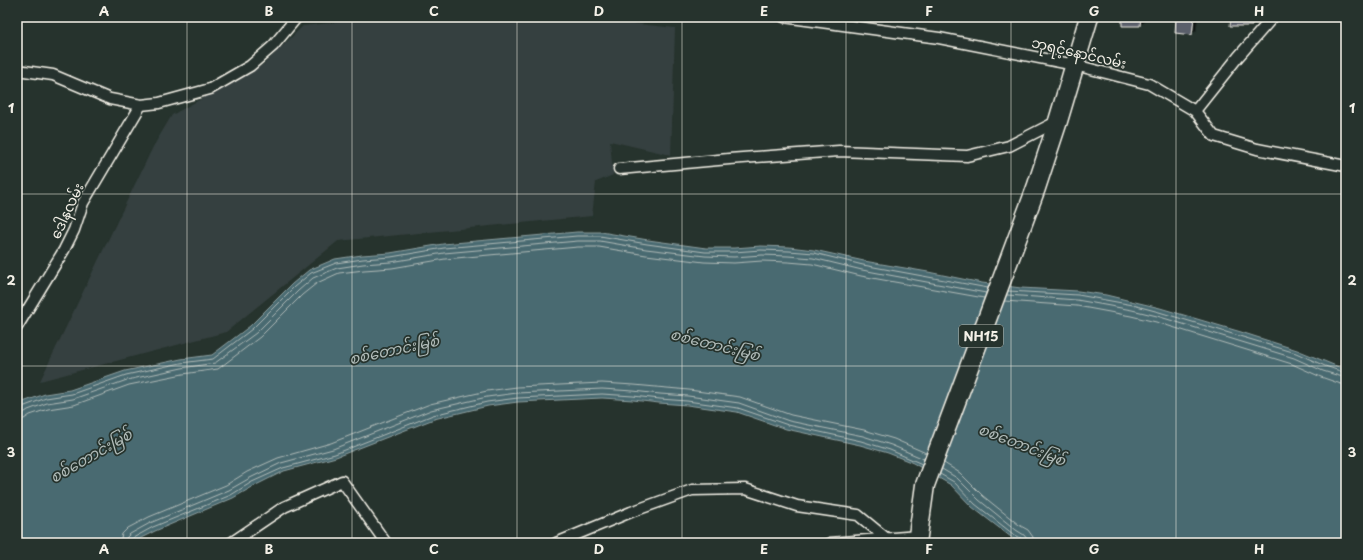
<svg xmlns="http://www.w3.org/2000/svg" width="1363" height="560" font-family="'Playpen Sans','Noto Sans Myanmar',sans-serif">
	<defs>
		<filter id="shadow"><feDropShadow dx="3.5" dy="-3.5" stdDeviation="0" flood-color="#0009"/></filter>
	</defs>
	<rect width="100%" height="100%" fill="#26332d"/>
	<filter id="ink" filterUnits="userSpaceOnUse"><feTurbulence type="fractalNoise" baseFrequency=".025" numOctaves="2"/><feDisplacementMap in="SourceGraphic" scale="8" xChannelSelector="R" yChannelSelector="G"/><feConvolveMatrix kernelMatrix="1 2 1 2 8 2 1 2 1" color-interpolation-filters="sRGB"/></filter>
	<g filter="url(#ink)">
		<path fill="#364040" d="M386,17H574L675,28L671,155L610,141L613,175L596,182L592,216L338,241L226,332L40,381L153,147L172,115L264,64L303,26Z"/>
		<path fill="#4a6a71" stroke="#8ea0a1" d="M577,232H601L648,240L706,248H734L761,246L789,247L814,250L864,261L928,272L982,283L1021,288L1078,291L1106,295L1160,308L1241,332L1297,350L1346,370V543H1021L1011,537L972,507L951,485L913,463L888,453L860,445L786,429L737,412L687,405L659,403L633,400L602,398L518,402L488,406L434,419L336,457L284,471L254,486L233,498L155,531L131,543H17V406L23,402L45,394L70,390L125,371L181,359L212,355L250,326L292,284L309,270L335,259L362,255L390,253L443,244Z"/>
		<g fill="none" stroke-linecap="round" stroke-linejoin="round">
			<path stroke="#b0bbb8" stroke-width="1" d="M1008,291L1078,295L1133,305L1159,312L1296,353L1325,366L1346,373
				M1007,295L1077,300L1132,310L1157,316L1294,358L1323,371L1346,378
				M1004,301L1077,306L1131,316L1156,322L1292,364L1321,377L1341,384H1346
				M17,409L46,398L72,394L126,375L181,363L213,359L252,329L294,287L311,273L336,263L363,259L391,257L444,248L577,236H600L647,244L705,252H734L761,250L789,251L814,253L863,265L988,288
				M17,414H22L28,410L47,403L73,399L127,380L182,368L215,363L256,333L298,291L313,278L337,268L363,264L391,262L444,253L578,241H600L646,249L705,256L734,257L762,255L788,256L813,258L862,270L986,293
				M17,420L24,419L30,415L48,409L74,405L129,385L183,374L218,369L260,337L302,295L317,283L339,273L364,270L392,268L445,259L578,247H599L646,255L704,262L734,263L762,261L788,262L812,264L861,276L984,298
				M944,463L960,473L983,496L1019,525L1028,530L1033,537V543
				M942,469L957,478L979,500L1016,530L1024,535L1027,539V543
				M940,474L954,482L975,504L1013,534L1021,538L1022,543
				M120,543L122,534L128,528L149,517L226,485L247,472L278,458L331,443L430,404L487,391L517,387L602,383L634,385L689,390L740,397L791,415L864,430L894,439L926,453
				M126,543V538L130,534L150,523L229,490L250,478L281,463L333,449L431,410L487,397L517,393L602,389L633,391L660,394L688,396L739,403L789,421L863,436L891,445L924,459
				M131,543L133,538L153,527L231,495L252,482L283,468L335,454L433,415L487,402L518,398L602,394L633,396L660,399L687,401L738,408L788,425L861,441L890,450L922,464"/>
			<path stroke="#b0bbb8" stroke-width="1" stroke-dasharray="5 4" stroke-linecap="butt" d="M1330,543L1346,537"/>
		</g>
		<path fill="#5a5e6b" stroke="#f4f1e8" filter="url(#shadow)" d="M1122,17H1141L1140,26H1122Z
			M1176,17H1194L1192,35L1175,33Z
			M1231,17H1252V26H1230Z"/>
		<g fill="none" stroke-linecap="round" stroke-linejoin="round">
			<g stroke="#f4f1e8" stroke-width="13">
				<path id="street" d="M784,17L939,38L1075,65L1149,84L1195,111L1214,136L1257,149L1346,166
					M17,70L53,75L110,99L141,105L159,103L210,89L250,66L273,46L297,17
					M1195,111L1238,57L1273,17
					M619,169L729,159L839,151L967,156L1009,146L1058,121
					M17,327L64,250L74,230L83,203L141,105
					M231,543L284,507L342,481L386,543
					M556,543L631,512L692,490L745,489L797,506L858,515L886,538L888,543
					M830,543L918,536"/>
			</g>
			<g stroke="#f4f1e8" stroke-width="21">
				<path id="highway" d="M917,543L925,485L1036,188L1058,121L1089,17"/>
			</g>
			<use href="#street" stroke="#26332d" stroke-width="10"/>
			<use href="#highway" stroke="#26332d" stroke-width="18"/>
		</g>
	</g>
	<path fill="none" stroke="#f4f1e8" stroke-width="1" stroke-opacity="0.55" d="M187,17V543M352,17V543M517,17V543M682,17V543M846,17V543M1011,17V543M1176,17V543M17,194H1346M17,366H1346"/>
	<g text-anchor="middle" stroke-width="3.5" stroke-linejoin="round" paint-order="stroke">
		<rect fill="#26332d" stroke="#b6b8b0" stroke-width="1" x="959" y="325" width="44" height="22" rx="3"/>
		<g font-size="13" font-weight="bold" fill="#f4f1e8">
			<text x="981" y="341">NH15</text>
		</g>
		<g font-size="14" fill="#f4f1e8" stroke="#26332d">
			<text transform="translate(1079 53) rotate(13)" y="5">ဘုရင့်နောင်လမ်း</text>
			<text transform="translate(67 211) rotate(-65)" y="5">ဒေါနလမ်း</text>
		</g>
		<g font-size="15" font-style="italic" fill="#b0bbb8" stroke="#26332d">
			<text transform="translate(715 345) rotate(14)" y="5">စစ်တောင်းမြစ်</text>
			<text transform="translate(394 350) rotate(-12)" y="5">စစ်တောင်းမြစ်</text>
			<text transform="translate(1022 445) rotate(21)" y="5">စစ်တောင်းမြစ်</text>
			<text transform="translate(91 456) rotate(-30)" y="5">စစ်တောင်းမြစ်</text>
		</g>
	</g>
	<rect width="1363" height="560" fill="none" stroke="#26332d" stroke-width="44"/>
	<rect x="22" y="22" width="1319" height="516" fill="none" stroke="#f4f1e8" stroke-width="1.5"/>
	<g font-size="13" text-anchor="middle" font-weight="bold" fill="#f4f1e8">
		<text x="104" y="16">A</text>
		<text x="269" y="16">B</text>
		<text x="434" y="16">C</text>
		<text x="599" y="16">D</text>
		<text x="764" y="16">E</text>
		<text x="929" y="16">F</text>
		<text x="1094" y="16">G</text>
		<text x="1259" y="16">H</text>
		<text x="11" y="113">1</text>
		<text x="1352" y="113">1</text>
		<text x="11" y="285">2</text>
		<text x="1352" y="285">2</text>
		<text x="11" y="457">3</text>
		<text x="1352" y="457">3</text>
		<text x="104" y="554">A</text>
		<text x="269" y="554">B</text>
		<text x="434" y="554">C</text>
		<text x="599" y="554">D</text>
		<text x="764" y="554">E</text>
		<text x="929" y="554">F</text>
		<text x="1094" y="554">G</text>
		<text x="1259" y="554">H</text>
	</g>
</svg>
